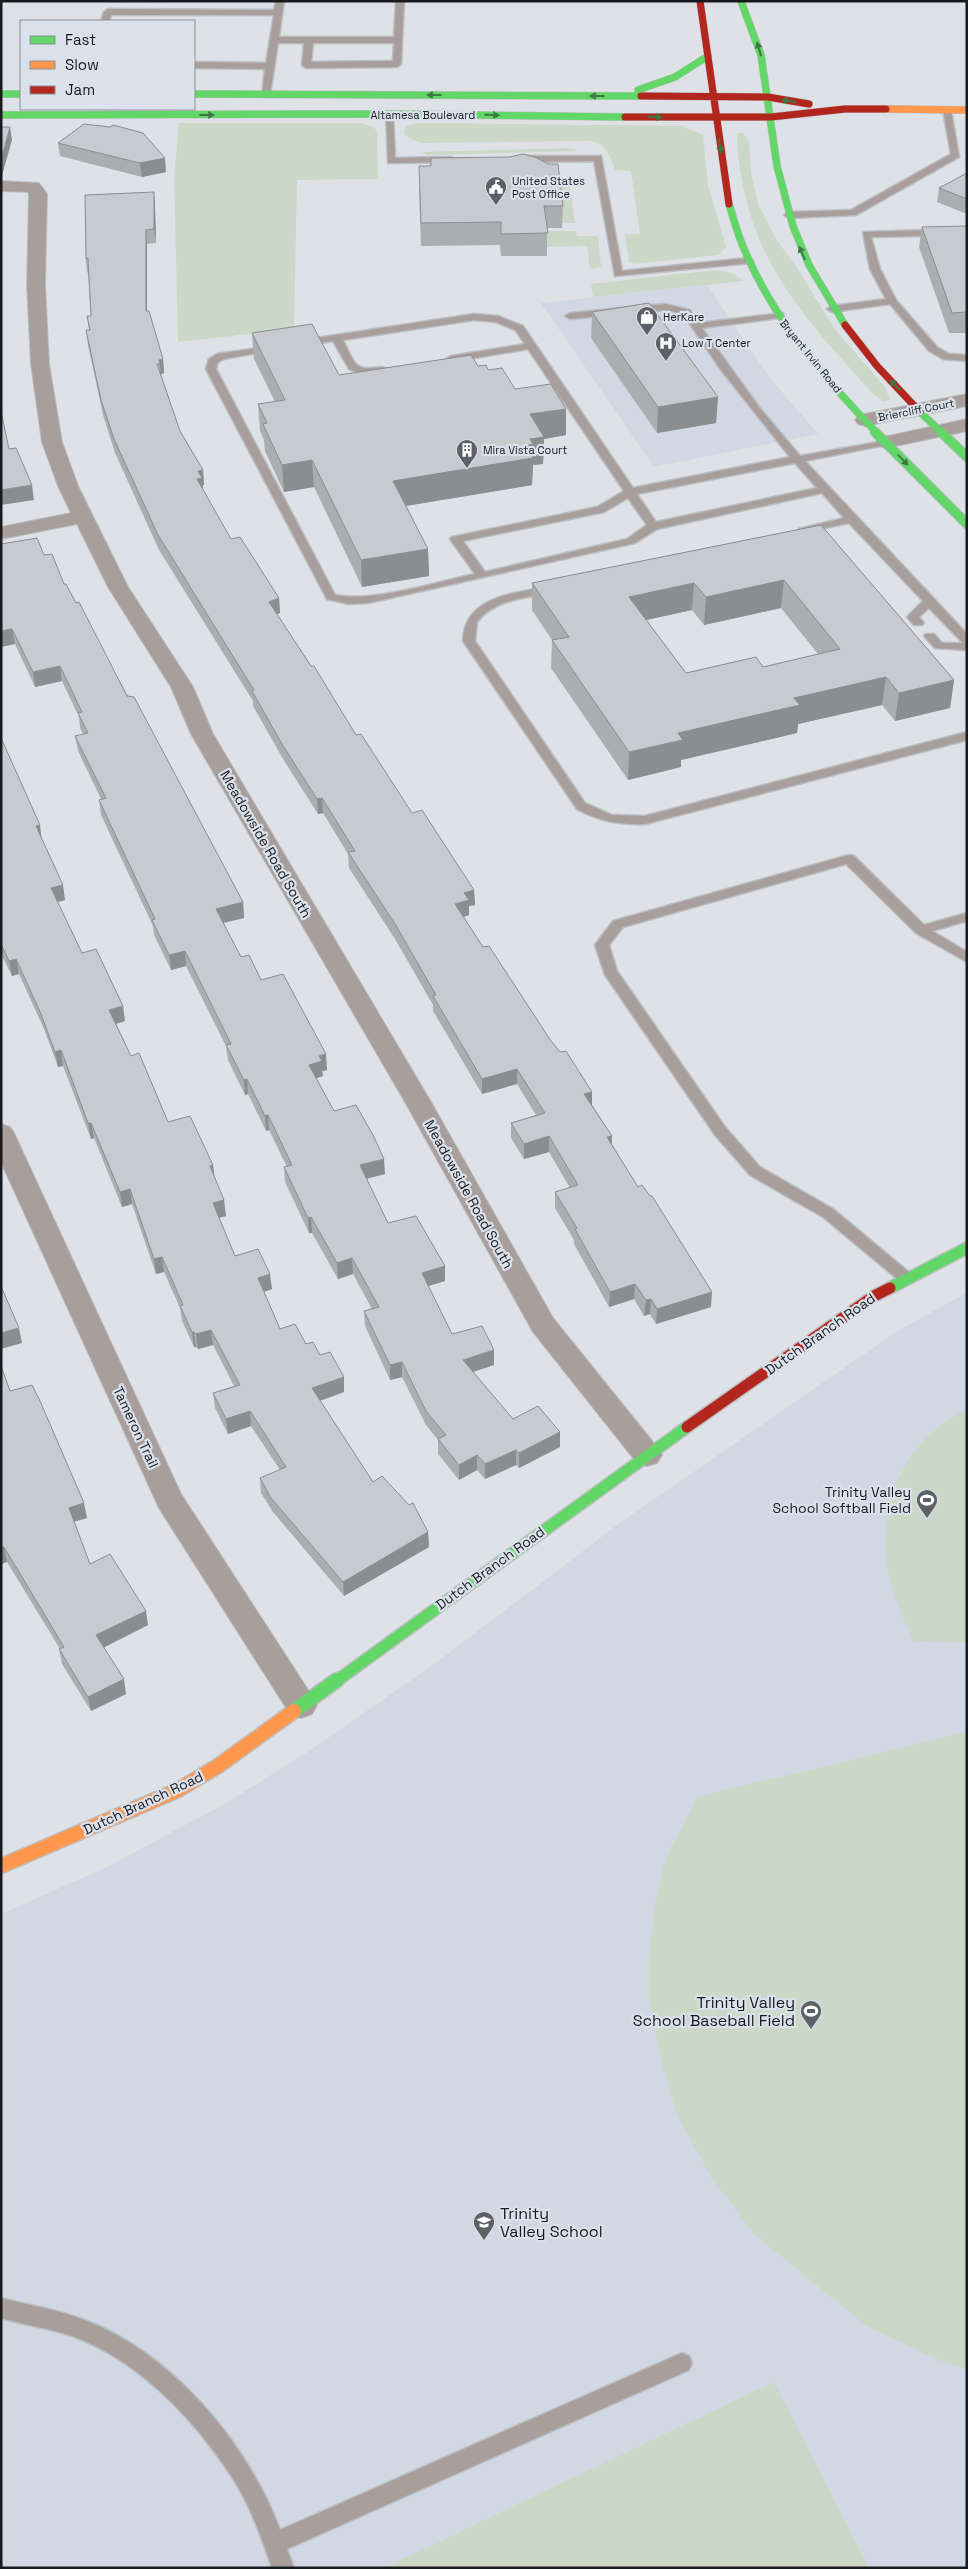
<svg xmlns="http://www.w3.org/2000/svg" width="968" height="2569" font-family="'Space Grotesk',sans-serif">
	<rect width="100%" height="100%" fill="#dee2e7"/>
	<path fill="#d1d8e4" d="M707,285L770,378L818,434L654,467L541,303Z
		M967,1293V2568H1V1914L107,1867L228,1802L312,1749L437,1662L621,1522L899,1330Z"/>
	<path fill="#cbd8c8" d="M179,123H361L374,127L377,132L378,179L297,180L294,329L178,342L174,176Z
		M418,123L682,126L703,135L708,185L726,247L718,255L635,264L629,262L625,234H640L631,171L615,170C610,156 608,146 592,141L423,143L412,140L404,134L406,126Z
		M737,133H743L749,141L751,172L758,204L776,239L799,271L834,328L885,387L890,400L883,401L874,395C816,330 763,278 744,190C740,171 737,153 737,133Z
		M567,148L575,149L576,151L426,155L422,152Z
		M557,186H570L575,223H562Z
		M544,231H576L577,236H596L598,237L601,267L590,269L587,246L546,247Z
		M714,270L732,273L744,281L593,297L591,284Z
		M967,1408V1642L913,1641C906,1624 897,1606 892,1588C877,1538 888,1478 924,1440C936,1428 952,1418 967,1408Z
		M967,1732V2370L938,2360L865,2325L753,2233L710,2175L677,2115L661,2060L649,2000V1953L655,1905L665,1860L697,1797Z
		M774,2382L869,2568H384Z"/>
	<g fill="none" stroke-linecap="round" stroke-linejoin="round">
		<g stroke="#bbbec2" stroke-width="3">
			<path id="lane" d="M276,1H284L279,37H394L396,1H404L401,64L397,67L306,68L302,65L304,43H278L270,94L266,97L262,94L265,69L194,68V62L266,63L274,15H111L109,21H101L104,12L108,9L274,10ZM313,43H394L393,61L311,62Z
				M947,107L951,110L959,157L856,215L789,218L784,215L789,212L851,210L951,154L943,110Z
				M386,112L393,114L395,158L451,157L456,160L454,162L388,163Z
				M601,156L622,271L748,258L753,261L751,263L615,276L594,161L519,162L514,159L519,156Z
				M967,229V235L871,237L880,269L896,300L937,347L949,354L967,355V361L943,359L929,351L890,304L832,312L827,309L832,306L886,299L870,269L863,232Z
				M665,304L690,310L699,323L783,313V317L779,318L702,328L759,407L800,456L890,440V444L805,461L967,634V650L935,648L924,636L926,634H934L942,643H963L929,608L919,617L924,623L922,625H914L907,617L923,601L849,523L799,533V529L844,518L822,493L657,529L635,543L368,603L349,604L327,599L206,369L209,359L217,354L277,345V349L224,359L218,362L216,369L335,595C373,603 436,582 475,574L450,539L452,537L597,507L624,491L528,349L451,362L446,359L451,356L525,344L515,330L496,322L474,320L343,340C347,347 351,360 357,365C367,373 381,363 389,370C378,379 361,374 349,369L333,341L301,346L297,345V341L474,314L498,316L523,326L633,488L790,457L721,370L683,314L665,310L570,319L565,316L570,313ZM795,463L817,488L656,522L637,494ZM628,498L647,525L627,539L485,572L463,541L604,512Z
				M552,586L556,587V591C529,598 495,598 477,622L475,641L585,803L612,815L645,816L967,732V740L645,824C619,825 599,821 577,809L463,641C464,595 517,593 552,586Z
				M849,855L854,856L924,925L967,913V921L932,931L967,952V962L916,933L846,864L623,927L609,945L617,971L725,1127L760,1167L833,1209L911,1274L913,1278L911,1282H901L823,1217L750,1175L715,1135L605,975L595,945L613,921Z
				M1,2298C27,2305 54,2309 79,2318C170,2350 247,2442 280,2530L682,2353L689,2356L692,2363L689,2370L287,2549L294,2568H272C261,2536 249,2502 230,2474C193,2418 140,2362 75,2337C52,2329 25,2325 1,2318Z"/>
		</g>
		<g stroke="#bbbec2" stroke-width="2">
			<path id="street" d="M1,181L39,183L47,194L45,285L49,364L62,442L78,486L128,587L193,687L213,734L431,1102L553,1318L657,1447L662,1455L657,1463L647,1466L637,1463L533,1332L405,1102L191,734L171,687L108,587L77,524L1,539V527L71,513L58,486L42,442L31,364L27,285L29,194L28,192L1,191Z
				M967,394V406L865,426L858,424L855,420L858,416L865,414Z
				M967,419V431L886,448L879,446L876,442L879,438Z
				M1,1124L10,1127L14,1133L181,1494L312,1696L317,1705L312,1714L301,1718L290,1714L159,1508L1,1162Z"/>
		</g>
		<g stroke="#bbbec2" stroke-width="8">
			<path id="fast-far3" d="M741,1L761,55L777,166L793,226L809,265L845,325
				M638,90L675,77L708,56
				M1,94H21
				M194,94L641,96
				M1,115L389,114L625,117
				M729,204C734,220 738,236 745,251C774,320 825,379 877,433
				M920,412L942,433"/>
		</g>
		<g stroke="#bbbec2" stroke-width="11">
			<path id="fast-far2" d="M875,432L967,524
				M941,432L967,457"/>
		</g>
		<g stroke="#bbbec2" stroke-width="14">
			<path id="fast-far1" d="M890,1288L967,1248
				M335,1682L687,1427"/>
		</g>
		<g stroke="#bbbec2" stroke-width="17">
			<path id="fast" d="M294,1711L337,1680"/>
		</g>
		<g stroke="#bbbec2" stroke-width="8">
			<path id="slow-far1" d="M886,109L967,110"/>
		</g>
		<g stroke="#bbbec2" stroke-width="17">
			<path id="slow" d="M1,1866L178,1790L218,1766L294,1711"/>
		</g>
		<g stroke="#bbbec2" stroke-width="8">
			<path id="jam-far1" d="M700,1L729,204
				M641,96L768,97L809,104
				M625,117H771L845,109H886
				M845,325L877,366L920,412"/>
		</g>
		<g stroke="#bbbec2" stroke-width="14">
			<path id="jam" d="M687,1427L874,1296L890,1288"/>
		</g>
		<use href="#lane" fill="#a89f9d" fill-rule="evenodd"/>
		<use href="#street" fill="#a89f9d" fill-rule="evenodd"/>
		<use href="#fast-far3" stroke="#63d668" stroke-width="7"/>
		<use href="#fast-far2" stroke="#63d668" stroke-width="9"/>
		<use href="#fast-far1" stroke="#63d668" stroke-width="11"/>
		<use href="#fast" stroke="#63d668" stroke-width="14"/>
		<use href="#slow-far1" stroke="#ff974d" stroke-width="7"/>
		<use href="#slow" stroke="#ff974d" stroke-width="14"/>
		<use href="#jam-far1" stroke="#b3261e" stroke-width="7"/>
		<use href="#jam" stroke="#b3261e" stroke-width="11"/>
	</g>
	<path fill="#abaeb1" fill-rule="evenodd" d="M110,127L166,172L142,177L60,156L58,143Z
		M967,173V214L937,202L939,188Z
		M419,189L563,206L562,228H547V256H501L500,245L421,246Z
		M154,192L155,206L156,243L147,244V311L163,359L164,373L161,374L162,378L180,431L203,470L204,485H203V490L231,539L279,598L280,613L277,614L356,735L412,813L474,890L475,905L469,906V915L463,917L483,947L551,1041L592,1092V1105L612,1136V1145L711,1307L656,1324L650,1314L644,1316L634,1299L609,1307L574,1244V1240L555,1208V1192L570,1188L549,1152L524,1159L511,1138V1123L536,1115L517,1084L482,1094L433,1011V1005L395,939L349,868L348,854L323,813L318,814L283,759L253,706V701L159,550L115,453L103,415L88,345L86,330H89L87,316H91L88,272L87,273L86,259Z
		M967,226V333H949L919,247L922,227Z
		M592,312L718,397L716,423L657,433L591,338Z
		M252,333L339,375L478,366L488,370L515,389L566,435L544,439L543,464L533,465L532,485L406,506L428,549L429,576L362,587L314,487L284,492L265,451L264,440L260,431L258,404L275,402L254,359Z
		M821,525L954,680L950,708L895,721L882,705L798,724L797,733L681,760V767L628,780L551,668L552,640L532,610V583ZM781,608L818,654L763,667L686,673L646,620L692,610L704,625Z
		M44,555L64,584L76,603L243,902L244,918L223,923L241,957L261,980L327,1070L322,1071L323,1076L316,1078L334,1111L385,1174L366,1179L388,1223L445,1281L428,1286L452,1334L494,1350V1365L473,1372L513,1419L560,1432V1447L519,1468L516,1465L485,1479L477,1470L459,1480L438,1454V1440L426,1425L402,1377L390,1380L365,1326L364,1311L372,1309L353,1274L338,1279L312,1233H309L285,1182L284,1167H287L269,1130L266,1131L248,1094L245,1095L228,1060L226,1046L186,966L171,970L154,935L153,926L101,815L99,800L101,799L78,751L75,736L83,734L80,728L79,717L62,681L35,687L15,644L1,647Z
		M1,738L65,900L57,902L82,953L125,1021L116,1024L131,1056L168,1122L215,1178L226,1216L218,1218L235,1256L272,1289L264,1292L280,1329L306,1344L320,1355L344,1392L320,1401L373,1482L428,1532L429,1547L344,1596L273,1512L261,1493L260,1478L280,1470L251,1426L228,1434L215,1408L213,1393L234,1386L213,1345L198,1349L196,1347H194L182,1321L180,1308L164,1272L156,1274L132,1204L122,1207L94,1138L91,1139L63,1066L58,1067L44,1029L19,974L12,976L1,954Z
		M1,1366L10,1391L87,1518L74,1522L90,1564L148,1625L104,1647L126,1694L91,1711L62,1664L59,1649H60L7,1562L1,1564Z"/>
	<path fill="#8b8d90" d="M10,127L12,140L1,179V160Z
		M165,158L166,172L142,177L140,163Z
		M154,192L155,206L156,243L154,229Z
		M146,230L147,244V325L146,311Z
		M163,359L164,373L161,374L159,360Z
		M718,397L716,423L657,433L658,407Z
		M566,409V435L544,439L543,464L533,465L532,485L393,508V481L525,446L530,414Z
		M312,460L314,487L284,492L282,465Z
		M203,470L204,485H203V493L197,479L198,471Z
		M32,485L34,500L1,505V490Z
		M428,549L429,576L362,587L361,560Z
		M784,580L781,608L704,625L706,597Z
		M694,583L692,610L628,624L629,597Z
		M279,598L280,613L270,617L269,602Z
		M12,629L15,644L1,647V631Z
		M60,666L62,681L35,687L33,672Z
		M886,677L882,705L798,724L797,733L681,760V767L628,780L629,752L678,733L794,698Z
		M954,680L950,708L895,721L899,693Z
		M322,798L323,813L318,814L317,799Z
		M40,825L42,841L36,826Z
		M63,885L65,900L53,903L51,888Z
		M474,890L475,905L469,906V915L455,920V904L464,893Z
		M243,902L244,918L218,924L216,909Z
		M185,951L186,966L171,970L169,955Z
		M16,959L19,974L12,976L9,961Z
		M123,1006L125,1021L112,1025L109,1010Z
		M61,1050L63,1066L58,1067L55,1052Z
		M326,1054L327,1070L322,1071L323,1076L310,1080L309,1065L319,1056Z
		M517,1069V1084L482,1094V1079Z
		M247,1079L248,1094L245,1095L244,1080Z
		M592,1092V1107L584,1094Z
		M268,1115L269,1130L266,1131L265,1116Z
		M88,1123H91L94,1138L91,1139Z
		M549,1136V1152L524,1159V1144Z
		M612,1136L611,1151L607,1137Z
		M384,1159L385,1174L361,1180L360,1165Z
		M213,1165L215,1180L210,1166Z
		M130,1189L132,1204L122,1207L120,1192Z
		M224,1200L226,1216L214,1219L213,1203Z
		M311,1217L312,1233H309L308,1218Z
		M162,1257L164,1272L156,1274L154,1259Z
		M352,1258L353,1274L338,1279L337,1263Z
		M445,1266V1281L422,1288V1273Z
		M270,1274L272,1289L259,1293L258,1278Z
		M635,1284L634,1299L609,1307L610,1292Z
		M712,1292L711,1307L656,1324L657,1309Z
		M651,1299L650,1314L644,1316L646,1300Z
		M19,1328L22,1343L1,1349V1333Z
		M211,1330L213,1345L198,1349L196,1334Z
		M192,1332H194L196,1347H194Z
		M494,1350V1365L463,1375V1360Z
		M402,1362V1377L390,1380V1365Z
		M344,1377V1392L313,1403L312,1388Z
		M250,1411L251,1426L228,1434L226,1419Z
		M560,1432V1447L519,1468V1453Z
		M516,1450V1465L485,1479V1464Z
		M477,1455V1470L459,1480V1465Z
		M84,1503L87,1518L72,1522L69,1508Z
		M428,1532L429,1547L344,1596L343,1582Z
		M4,1547L7,1562L1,1564V1548Z
		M146,1611L148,1625L99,1650L96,1635Z
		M124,1679L126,1694L91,1711L88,1697Z"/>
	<path fill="#c7cace" stroke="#8b8d90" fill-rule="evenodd" d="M84,124L110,127L113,125L143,133L165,158L140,163L58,143Z
		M1,127H10L1,160Z
		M523,154L535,157L548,164H558L563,206H544L548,233L501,234V222L421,223L419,166H431V158L509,157Z
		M967,173V199L939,188Z
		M154,192V229L146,230V311H149L163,359L159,360L160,364H157L180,431L203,470L198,471L202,478L197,479L231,539L240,537L279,598L269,602L311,666H314L356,735L361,734L412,813L422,810L474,890L464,893L469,900L455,904L483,947L489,946L551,1041L560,1052L566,1051L592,1092L584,1094L612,1136L607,1137L638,1187L642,1185L650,1196H652L712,1292L657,1309L651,1299L646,1300L635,1284L610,1292L575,1229L577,1228L555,1192L578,1185L549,1136L524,1144L511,1123L545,1113L517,1069L482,1079L433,996L436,995L395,924L348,852L355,851L322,798L317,799L282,744L252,691L254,690L158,535L114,439L101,400L86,330H90L87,316H91L88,258L86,259L85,195Z
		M967,226V312L952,313L922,227Z
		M649,303L718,397L658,407L592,312Z
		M312,324L339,375L471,355L478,366L486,365L488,370L502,368L515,389L551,384L566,409L530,414L544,437L530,439L533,444L525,446L533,458L393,481L428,549L361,560L312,460L282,465L263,424L267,423L258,404L285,400L252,333Z
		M1,411L9,449L16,448L32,485L1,490Z
		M821,525L954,680L899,693L886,677L794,698L800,705L678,733L683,740L629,752L552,640L569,637L532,583ZM784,580L840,649L763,667L756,657L686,673L629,597L694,583L706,597Z
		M37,538L44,555L52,554L64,584H66L76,603L79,602L127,696L134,697L243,902L216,909L241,957L249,955L261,980L283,974L326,1054L319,1056L322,1061L309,1065L334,1111L356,1105L373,1135L384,1159L360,1165L388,1223L416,1216L445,1266L422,1273L452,1334L482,1326L494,1350L463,1360L513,1419L538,1406L560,1432L519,1453L516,1450L485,1464L477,1455L459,1465L438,1439L446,1435L426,1411L402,1362L390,1365L364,1311L379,1307L352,1258L337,1263L311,1217L308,1218L284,1167L292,1165L268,1115L265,1116L247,1079L244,1080L226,1045L231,1044L185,951L169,955L152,920L155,919L99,800L106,798L75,736L88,733L78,713L82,712L60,666L33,672L12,629L1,631V544Z
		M1,738L40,825L36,826L63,885L51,888L82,953L96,949L123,1006L109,1010L131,1056L139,1053L168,1122L190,1116L213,1165L210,1166L224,1200L213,1203L235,1256L258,1249L270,1274L258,1278L280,1329L295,1324L306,1344L313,1342L320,1355L330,1352L344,1377L312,1388L373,1482L382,1476L409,1505L413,1503L428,1532L343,1582L271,1498L260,1478L286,1467L250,1411L226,1419L213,1393L240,1385L211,1330L196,1334L194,1332H192L180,1306L183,1305L162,1257L154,1259L130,1189L120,1192L91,1123H88L61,1050L55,1052L41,1014L16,959L9,961L1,944Z
		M1,1286L19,1328L1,1333Z
		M1,1366L10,1391L32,1385L40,1401L84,1503L69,1508L90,1564L110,1554L146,1611L96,1635L124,1679L88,1697L59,1649L64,1647L4,1547L1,1548Z"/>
	<defs><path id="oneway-solid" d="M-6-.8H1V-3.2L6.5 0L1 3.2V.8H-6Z" transform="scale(1.25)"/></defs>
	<g fill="#3e7843">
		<use href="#oneway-solid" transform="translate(759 49) rotate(-107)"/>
		<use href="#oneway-solid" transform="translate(434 95) rotate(-180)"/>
		<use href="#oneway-solid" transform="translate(597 96) rotate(-180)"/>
		<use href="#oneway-solid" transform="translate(789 101) rotate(-171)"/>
		<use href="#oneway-solid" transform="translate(207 115)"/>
		<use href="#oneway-solid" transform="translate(492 115) rotate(1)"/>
		<use href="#oneway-solid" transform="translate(655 117) rotate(1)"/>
		<use href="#oneway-solid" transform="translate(720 146) rotate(82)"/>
		<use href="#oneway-solid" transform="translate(802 253) rotate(-114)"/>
		<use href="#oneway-solid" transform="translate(895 385) rotate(-134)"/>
		<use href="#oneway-solid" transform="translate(903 460) rotate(46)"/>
	</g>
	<defs>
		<g id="civic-pin" transform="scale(1.125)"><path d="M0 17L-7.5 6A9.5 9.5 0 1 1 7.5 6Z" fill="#5d6064" stroke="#dae1eb"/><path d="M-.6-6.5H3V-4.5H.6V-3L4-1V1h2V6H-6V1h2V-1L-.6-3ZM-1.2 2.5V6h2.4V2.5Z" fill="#fff"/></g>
		<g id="shop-pin" transform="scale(1.125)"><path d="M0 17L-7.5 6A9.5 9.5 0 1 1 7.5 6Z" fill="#5d6064" stroke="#dae1eb"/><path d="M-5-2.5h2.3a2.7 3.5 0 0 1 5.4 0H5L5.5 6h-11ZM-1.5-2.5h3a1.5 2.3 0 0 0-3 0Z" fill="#fff"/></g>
		<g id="hospital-pin" transform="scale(1.125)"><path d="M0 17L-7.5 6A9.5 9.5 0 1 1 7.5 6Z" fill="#5d6064" stroke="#dae1eb"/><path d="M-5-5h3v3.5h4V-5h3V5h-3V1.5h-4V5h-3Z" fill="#fff"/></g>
		<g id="building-pin" transform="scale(1.125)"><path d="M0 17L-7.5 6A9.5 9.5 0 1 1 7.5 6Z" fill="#5d6064" stroke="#dae1eb"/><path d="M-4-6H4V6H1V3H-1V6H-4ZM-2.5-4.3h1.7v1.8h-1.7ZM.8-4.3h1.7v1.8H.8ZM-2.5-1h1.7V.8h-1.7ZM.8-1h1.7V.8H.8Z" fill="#fff"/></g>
		<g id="stadium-pin" transform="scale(1.125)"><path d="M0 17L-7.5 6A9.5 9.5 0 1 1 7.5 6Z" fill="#5d6064" stroke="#dae1eb"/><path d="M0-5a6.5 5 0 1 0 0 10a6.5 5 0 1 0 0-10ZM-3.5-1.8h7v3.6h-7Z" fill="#fff"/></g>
		<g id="school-pin" transform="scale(1.125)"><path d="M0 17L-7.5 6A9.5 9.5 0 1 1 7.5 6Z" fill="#5d6064" stroke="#dae1eb"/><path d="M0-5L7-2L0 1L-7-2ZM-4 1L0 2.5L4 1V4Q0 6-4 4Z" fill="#fff"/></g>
	</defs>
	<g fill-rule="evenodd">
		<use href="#civic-pin" x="496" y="187"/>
		<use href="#shop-pin" x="647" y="317"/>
		<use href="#hospital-pin" x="666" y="343"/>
		<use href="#building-pin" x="467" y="450"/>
		<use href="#stadium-pin" x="927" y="1500"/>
		<use href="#stadium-pin" x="811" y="2011"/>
		<use href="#school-pin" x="484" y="2222"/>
	</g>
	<g text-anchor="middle" stroke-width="4.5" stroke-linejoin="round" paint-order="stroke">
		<g font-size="11" fill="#181a1e" stroke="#dae1eb">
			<text x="423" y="119">Altamesa Boulevard</text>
			<text transform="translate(811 356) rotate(51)" y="4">Bryant Irvin Road</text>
			<text transform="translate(916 410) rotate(-11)" y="4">Briercliff Court</text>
		</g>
		<g font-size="11" fill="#181a1e" stroke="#dae1eb" text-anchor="start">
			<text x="512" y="185">United States<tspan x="512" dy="13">Post Office</tspan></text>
			<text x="663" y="321">HerKare</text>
			<text x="682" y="347">Low T Center</text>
			<text x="483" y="454">Mira Vista Court</text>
		</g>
		<g font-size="14" fill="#181a1e" stroke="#dae1eb">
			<text transform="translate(266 844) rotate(60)" y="5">Meadowside Road South</text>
			<text transform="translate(469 1194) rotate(61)" y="5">Meadowside Road South</text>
			<text transform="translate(820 1334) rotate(-35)" y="5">Dutch Branch Road</text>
			<text transform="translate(136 1427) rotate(65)" y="5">Tameron Trail</text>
			<text transform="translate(490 1568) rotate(-36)" y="5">Dutch Branch Road</text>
			<text transform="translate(143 1803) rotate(-25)" y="5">Dutch Branch Road</text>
		</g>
		<g font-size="14" fill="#181a1e" stroke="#dae1eb" text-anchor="end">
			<text x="911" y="1497">Trinity Valley<tspan x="911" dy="16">School Softball Field</tspan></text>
		</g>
		<g font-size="16" fill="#181a1e" stroke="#dae1eb" text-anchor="end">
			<text x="795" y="2008">Trinity Valley<tspan x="795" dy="18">School Baseball Field</tspan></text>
			<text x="500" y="2219" text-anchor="start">Trinity<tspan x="500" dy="18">Valley School</tspan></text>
		</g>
	</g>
	<rect width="968" height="2569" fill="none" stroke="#181a1e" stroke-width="5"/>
	<rect x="20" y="20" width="175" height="90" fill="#dae1eb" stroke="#8c9199"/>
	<rect x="30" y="36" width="25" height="8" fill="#63d668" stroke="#8c9199"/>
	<text x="65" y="45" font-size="15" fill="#181a1e">Fast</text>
	<rect x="30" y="61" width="25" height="8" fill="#ff974d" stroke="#8c9199"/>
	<text x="65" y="70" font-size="15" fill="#181a1e">Slow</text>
	<rect x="30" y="86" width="25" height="8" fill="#b3261e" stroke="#8c9199"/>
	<text x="65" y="95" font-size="15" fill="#181a1e">Jam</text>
</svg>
